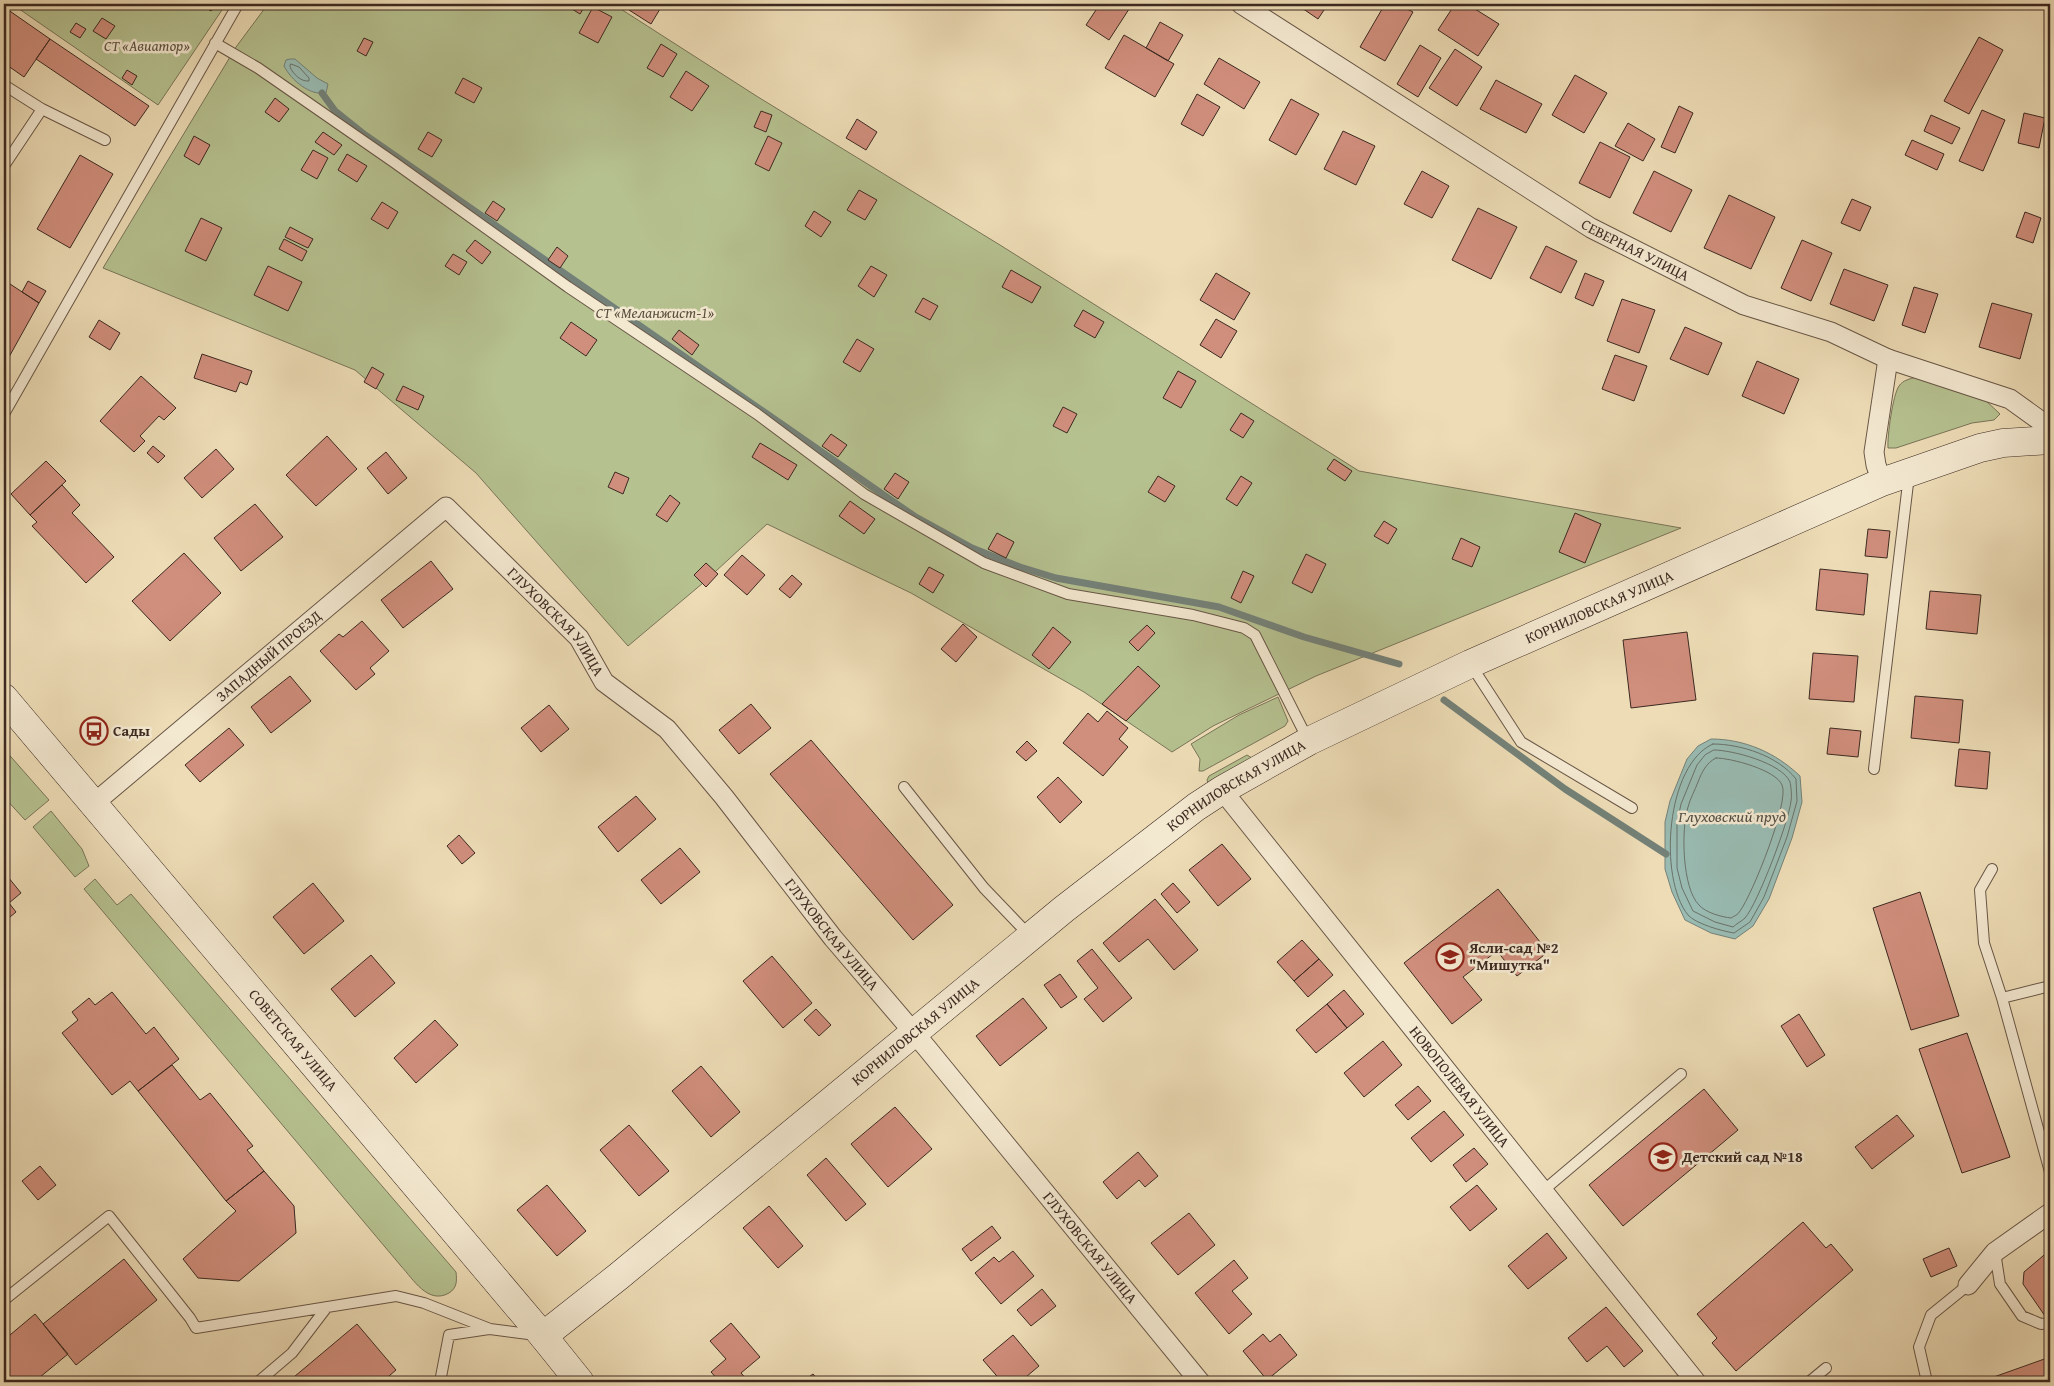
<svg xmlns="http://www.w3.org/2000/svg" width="2054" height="1386" font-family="'Gentium Book Plus',serif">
	<rect width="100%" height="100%" fill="#eddcb6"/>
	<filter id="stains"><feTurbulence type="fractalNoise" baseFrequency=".004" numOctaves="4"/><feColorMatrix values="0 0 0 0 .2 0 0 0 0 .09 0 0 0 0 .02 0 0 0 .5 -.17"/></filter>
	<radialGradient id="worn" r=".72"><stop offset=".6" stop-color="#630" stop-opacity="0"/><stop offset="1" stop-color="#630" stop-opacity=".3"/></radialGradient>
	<path fill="#b6c190" stroke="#797558" d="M12,4H226L158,105Z
		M268,4H613L758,97L1000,245L1359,471L1681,528L1316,676L1213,726L1172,752L1084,692L911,593L767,524L703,583L628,646L476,473L355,370L103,268L236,47Z
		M1916,377L1983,398L2000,414L1994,420L1972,423L1896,448H1888C1887,437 1893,394 1899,386C1903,380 1910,379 1916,377Z
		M1278,697L1288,721L1285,726L1203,771H1199L1200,759L1191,744L1239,715Z
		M4,749L49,800L25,820L4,797Z
		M1247,755L1252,758L1208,783L1207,780L1209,776Z
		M51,811L82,849L89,866L75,877L33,827Z
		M95,879L117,905L131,894L456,1272C457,1281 457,1288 449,1293C428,1305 413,1279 401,1266L84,889Z"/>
	<path fill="#99bbb2" stroke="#748178" d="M290,59H295L317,78L328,84L326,93C310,96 291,80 284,66L286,60Z
		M1711,739C1745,739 1776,753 1800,776L1802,802L1792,838L1769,899L1753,926L1735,939L1711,933L1685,920L1672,892L1665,869V822L1670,801L1687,759L1698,746Z"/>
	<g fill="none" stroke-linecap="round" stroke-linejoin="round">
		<path stroke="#6a726a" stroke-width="1" d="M291,64L299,67L309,78V81C301,82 293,74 290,67Z
			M1713,744C1741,744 1778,756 1796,779L1797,801L1787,837L1764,897L1750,922L1734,933C1722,931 1696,924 1688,915C1658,878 1666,764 1713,744Z
			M1714,750C1732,750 1782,763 1790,782C1791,786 1792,796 1791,801C1789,821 1758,903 1745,918C1742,921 1736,924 1733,927L1715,922L1693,911L1682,888L1677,868V823L1681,804L1697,765L1705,755Z
			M1716,758C1731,758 1776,770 1782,785C1790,801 1752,895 1740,911C1738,915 1734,916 1731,918C1722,917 1706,913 1699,905C1682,888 1681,829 1688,807C1690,799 1695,790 1698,782C1702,772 1706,763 1716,758Z"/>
		<path stroke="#748178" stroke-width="7" d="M322,93L335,111L365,135L914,516L972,548L1020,567L1056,578L1219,607L1304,637L1399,664
			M1444,700L1565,789L1666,854"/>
	</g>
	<path fill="#d08e7c" stroke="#3c2921" d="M200,4H216L211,11Z
		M271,4H283L279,10Z
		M564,4H586L580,14Z
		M633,4H663L651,24L629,10Z
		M1100,4H1128L1131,6L1109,40L1086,25Z
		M1300,4H1328L1318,19L1299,6Z
		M1385,4H1397L1413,12L1385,61L1360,47Z
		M1455,4H1467L1499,24L1478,56L1438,30Z
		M4,7L50,39L24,77L4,63Z
		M593,7L612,17L598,43L579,33Z
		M102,18L115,26L106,39L93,31Z
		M1160,22L1183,35L1168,61L1146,48Z
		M76,23L86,29L80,38L70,32Z
		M1124,35L1174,64L1155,97L1105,68Z
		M1979,37L2003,50L1969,114L1944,101Z
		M364,38L373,42L366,56L357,51Z
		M50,39L149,106L135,126L36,59Z
		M661,44L677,54L663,77L647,68Z
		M1420,45L1441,58L1418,97L1397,84Z
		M1455,49L1482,67L1457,106L1429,88Z
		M1219,58L1260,82L1244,109L1204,84Z
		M127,70L137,76L132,85L122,78Z
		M686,71L709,86L692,111L670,97Z
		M1575,75L1607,93L1584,133L1552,115Z
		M463,78L482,88L474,103L455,93Z
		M1496,80L1542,104L1526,133L1480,109Z
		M1197,94L1220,107L1203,136L1181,124Z
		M275,98L289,109L279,122L265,112Z
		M1291,99L1319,114L1296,155L1269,140Z
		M1679,106L1693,113L1675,153L1661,147Z
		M1982,110L2005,120L1983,171L1959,161Z
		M761,111L772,115L766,132L754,127Z
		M2024,113L2045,118L2039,148L2018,143Z
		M1931,115L1960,128L1952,144L1924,131Z
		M857,119L877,132L866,150L846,138Z
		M1628,123L1655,139L1643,161L1615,146Z
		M1343,131L1375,146L1356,185L1324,169Z
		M323,132L342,145L334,155L315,142Z
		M428,132L442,140L432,157L418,149Z
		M194,136L210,145L199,165L184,156Z
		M768,136L782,143L769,171L755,164Z
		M1912,140L1944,154L1937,170L1905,155Z
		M1600,142L1630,157L1610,198L1579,183Z
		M313,150L328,158L317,179L301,170Z
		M347,154L367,166L357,182L338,170Z
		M80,155L113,174L70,248L37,229Z
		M1422,171L1449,186L1432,218L1404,204Z
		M1654,171L1692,190L1671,232L1633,213Z
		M859,190L877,200L865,220L847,210Z
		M1729,195L1775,217L1751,269L1704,248Z
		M1852,199L1871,207L1860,231L1841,223Z
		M493,201L505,209L497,221L485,213Z
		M382,202L398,212L388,229L371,219Z
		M1478,208L1517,227L1491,279L1452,260Z
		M814,211L831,222L821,237L805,226Z
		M2025,212L2041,218L2033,243L2016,237Z
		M201,218L222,228L206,261L185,251Z
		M290,227L313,239L308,248L285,237Z
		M284,239L307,251L302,261L279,249Z
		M475,240L491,252L482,264L466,251Z
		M1802,240L1832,253L1811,301L1781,288Z
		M1546,246L1577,261L1561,293L1530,278Z
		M557,247L568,256L560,268L548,260Z
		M453,254L467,262L459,275L445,266Z
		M268,266L302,282L288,311L254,295Z
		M871,266L887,275L874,297L858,286Z
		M1844,269L1888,285L1874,321L1830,304Z
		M1011,270L1041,287L1032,303L1002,287Z
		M1216,273L1250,293L1234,320L1200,300Z
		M1585,273L1604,281L1593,306L1575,298Z
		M28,281L46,291L39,303L22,292Z
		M10,284L39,303L4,366V295Z
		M1914,287L1938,294L1925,333L1902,325Z
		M923,298L938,306L930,320L915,312Z
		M1622,299L1655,310L1639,353L1607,341Z
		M1992,303L2032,314L2020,359L1979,347Z
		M1083,310L1104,322L1095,338L1074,326Z
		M1216,319L1237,331L1221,358L1200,345Z
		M99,320L120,333L110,350L89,337Z
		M571,322L597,340L586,356L560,338Z
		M1685,327L1722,343L1708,375L1670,359Z
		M679,330L699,345L692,355L672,339Z
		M857,339L874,349L860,372L843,362Z
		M202,354L252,371L247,385L240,382L236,392L194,378Z
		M1615,355L1647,366L1634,401L1602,389Z
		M1757,361L1799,379L1784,414L1742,396Z
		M372,367L384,374L376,389L364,382Z
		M1178,371L1196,381L1181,408L1163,398Z
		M141,376L176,408L164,420L159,416L140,436L145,441L134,452L100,421Z
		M403,386L424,396L418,410L396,400Z
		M1063,407L1077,414L1067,433L1053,426Z
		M1241,413L1254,421L1243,438L1230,430Z
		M831,434L847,445L838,457L822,446Z
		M327,436L357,469L316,506L286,475Z
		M760,443L797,465L788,480L752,457Z
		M153,446L165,456L158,463L147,453Z
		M216,449L234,469L202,498L184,478Z
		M386,452L407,478L388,494L367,468Z
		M1334,459L1352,471L1345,481L1327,469Z
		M46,461L66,481L30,515L11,494Z
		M615,472L629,478L623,494L608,487Z
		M895,473L909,482L898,499L884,489Z
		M1158,476L1175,486L1165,502L1148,492Z
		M1241,476L1252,483L1237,506L1226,499Z
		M62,485L80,505L72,513L114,557L86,583L32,526L37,522L30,515Z
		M670,495L680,503L667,522L656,515Z
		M850,501L875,519L864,534L839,516Z
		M255,504L283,537L241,571L214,538Z
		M1575,513L1601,524L1585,563L1559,552Z
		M1384,521L1397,529L1388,544L1374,536Z
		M1868,529L1890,531L1887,558L1865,556Z
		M997,533L1014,542L1006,558L988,549Z
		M1461,538L1480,547L1472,567L1452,559Z
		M184,553L221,593L170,641L132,601Z
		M1306,554L1326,564L1312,593L1292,583Z
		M742,555L765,575L747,595L724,575Z
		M431,561L453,589L403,628L381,600Z
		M706,563L718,574L706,587L694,575Z
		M929,567L944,575L933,593L919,584Z
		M1820,569L1868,574L1864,615L1816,610Z
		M1243,571L1254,576L1241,603L1231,598Z
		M792,575L802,584L790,598L779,589Z
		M1930,591L1981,595L1977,634L1926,629Z
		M362,621L389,651L370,668L375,674L356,690L320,651L339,634L343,637Z
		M963,624L977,637L956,662L941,649Z
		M1147,625L1155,633L1138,651L1129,642Z
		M1053,627L1071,642L1049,669L1032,655Z
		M1687,632L1696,700L1631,708L1623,640Z
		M1813,653L1858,656L1854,702L1809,699Z
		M1138,666L1160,686L1126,721L1102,704Z
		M290,676L311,701L271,733L251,707Z
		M1915,696L1963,700L1959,743L1911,738Z
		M751,704L771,728L739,754L719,730Z
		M549,705L569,729L541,752L521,728Z
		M1107,711L1128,728L1119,739L1128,747L1103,776L1063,743L1088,713L1098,722Z
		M229,728L244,745L200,782L185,765Z
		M1830,728L1861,731L1858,757L1827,754Z
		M811,740L953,905L913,940L770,774Z
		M1027,741L1037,751L1026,761L1016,752Z
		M1959,749L1990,752L1987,789L1955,786Z
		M1058,777L1082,802L1060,823L1037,797Z
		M636,796L656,819L618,852L598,827Z
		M459,835L475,853L462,864L447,846Z
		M1222,844L1251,879L1218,906L1189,870Z
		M680,848L700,872L661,904L641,880Z
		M4,872L21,893L9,903L16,912L4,922Z
		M313,883L344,921L304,954L273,917Z
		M1173,883L1190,902L1177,913L1161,894Z
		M1498,889L1548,952L1517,976L1497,951L1463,977L1482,1000L1452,1024L1404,963Z
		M1920,892L1959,1016L1911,1030L1873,908Z
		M1155,899L1198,950L1174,970L1148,939L1119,962L1103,943Z
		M1302,940L1319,959L1294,981L1277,962Z
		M1092,949L1132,998L1103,1022L1084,999L1098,988L1077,961Z
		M371,955L395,983L355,1017L331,989Z
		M772,956L812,1003L783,1028L743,981Z
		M1319,959L1333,975L1308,997L1294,981Z
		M1060,974L1077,997L1061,1008L1044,985Z
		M1344,990L1364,1014L1347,1028L1327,1004Z
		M112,992L146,1034L154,1027L179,1059L138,1091L130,1081L112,1095L62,1033L78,1020L72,1012L89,998L95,1005Z
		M1023,998L1047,1028L1000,1066L976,1036Z
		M1327,1004L1347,1028L1316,1053L1296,1030Z
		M816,1009L831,1025L819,1036L804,1020Z
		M1799,1014L1825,1055L1807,1067L1781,1026Z
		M435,1020L458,1045L416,1083L394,1058Z
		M1967,1033L2010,1157L1962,1173L1919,1049Z
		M1383,1041L1402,1065L1364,1097L1344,1073Z
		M172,1065L200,1100L210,1093L253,1146L247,1150L264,1171L226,1201L138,1091Z
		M701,1066L740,1112L711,1137L672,1091Z
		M1418,1086L1431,1101L1408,1120L1395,1105Z
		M1704,1089L1738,1130L1623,1226L1589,1185Z
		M895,1107L932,1149L888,1187L851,1144Z
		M1444,1111L1464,1135L1431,1162L1411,1138Z
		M1897,1115L1914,1136L1872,1169L1855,1147Z
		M629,1125L669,1171L639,1196L600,1150Z
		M1474,1148L1488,1164L1466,1182L1453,1165Z
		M1138,1152L1158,1176L1145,1187L1139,1180L1117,1199L1103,1182Z
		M826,1158L866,1204L846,1221L807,1175Z
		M40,1166L56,1185L38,1200L22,1181Z
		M264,1171L294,1206L296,1233L239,1281L198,1278L183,1259L236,1211L226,1201Z
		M547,1185L586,1231L557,1256L517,1210Z
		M1477,1185L1497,1209L1470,1231L1450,1207Z
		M769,1206L803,1246L778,1268L743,1228Z
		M1189,1213L1215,1245L1178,1275L1151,1243Z
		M1803,1222L1826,1248L1831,1244L1853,1270L1736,1371L1712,1343L1717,1338L1697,1314Z
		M992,1226L1001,1238L971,1261L962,1249Z
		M1547,1233L1567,1258L1528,1289L1508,1266Z
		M1949,1248L1957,1266L1931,1277L1923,1259Z
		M2050,1250V1312L2045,1316L2023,1284L2024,1272Z
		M1013,1251L1034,1276L1001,1304L975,1273L994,1257L999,1262Z
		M124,1259L157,1300L76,1365L43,1324Z
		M1234,1260L1248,1278L1232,1291L1252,1314L1229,1334L1195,1293Z
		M1042,1289L1056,1306L1031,1326L1017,1310Z
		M1606,1307L1643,1351L1624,1367L1607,1346L1587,1362L1568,1338Z
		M35,1314L68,1354L34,1382H4V1340Z
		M731,1323L760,1357L741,1373L749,1382H720L711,1372L726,1359L710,1341Z
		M357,1324L396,1370L382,1382H288Z
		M1263,1334L1270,1342L1280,1334L1297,1355L1267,1380L1243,1351Z
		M1013,1335L1039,1366L1020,1382H1002L983,1360Z
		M2050,1357V1382H1992L1991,1378Z
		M813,1374L820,1382H802Z"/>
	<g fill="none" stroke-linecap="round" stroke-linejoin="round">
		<g stroke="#685646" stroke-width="12">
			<path id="lane" d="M215,43L258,68L395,163L568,287L757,414L864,494L984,563L1068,594L1193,615L1244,628L1255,635L1308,740
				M4,85L42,109
				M4,166L42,109L105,140
				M4,414L238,4
				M1471,665L1521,742L1632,808
				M1874,769L1909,475
				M904,787L984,888L1029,935
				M1992,869L1980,890L1984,943L2002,998
				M2050,986L2002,998L2050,1172
				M1544,1190L1681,1074
				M1995,1252L2000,1284L2022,1316L2041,1324L2050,1323
				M4,1300L109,1216L190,1318L196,1328L396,1296L424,1303L490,1329L536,1335
				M258,1382L292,1353L327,1307
				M440,1382L449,1335L489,1329
				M1809,1382L1826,1368
				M1927,1382L1919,1347L1931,1315L1968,1285"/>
		</g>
		<g stroke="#685646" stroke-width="21">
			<g id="street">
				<path id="s1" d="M1241,4L1591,228L1744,305L1831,332L1888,359L2010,399L2042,422L2048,440"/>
				<path d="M1882,482L1876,465L1874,452L1888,359"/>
				<path id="s2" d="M1222,790L1696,1382"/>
				<path id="s3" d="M92,805L446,507L579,638L604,682L667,729L724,797L833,938L926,1047L1200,1382"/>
				<path d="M1968,1285L1995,1252L2050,1213"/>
			</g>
		</g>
		<g stroke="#3c2921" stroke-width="29">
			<g id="secondary">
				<path id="s4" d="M4,698L543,1336L580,1382"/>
				<path id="s5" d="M543,1336L619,1276L1064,909L1196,807L1222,790L1309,741L1470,664L1882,482L1980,448L2003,443L2050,440"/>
			</g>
		</g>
		<use href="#lane" stroke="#f3e8d0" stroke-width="10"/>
		<use href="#street" stroke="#f3e8d0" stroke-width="19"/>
		<use href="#secondary" stroke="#f3e8d0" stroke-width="28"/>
	</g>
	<defs>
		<g id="bus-ring" transform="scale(1.4375)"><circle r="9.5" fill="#f3e8d0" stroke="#8f2418" stroke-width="1.5"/><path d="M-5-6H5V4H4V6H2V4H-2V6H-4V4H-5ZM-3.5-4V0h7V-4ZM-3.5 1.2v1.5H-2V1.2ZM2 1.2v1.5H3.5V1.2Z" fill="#8f2418"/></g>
		<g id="school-ring" transform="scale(1.4375)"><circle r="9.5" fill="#f3e8d0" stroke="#8f2418" stroke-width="1.5"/><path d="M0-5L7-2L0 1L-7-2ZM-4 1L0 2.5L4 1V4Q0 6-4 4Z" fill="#8f2418"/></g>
	</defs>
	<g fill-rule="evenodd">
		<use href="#bus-ring" x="94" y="731"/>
		<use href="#school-ring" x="1450" y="957"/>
		<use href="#school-ring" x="1663" y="1157"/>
	</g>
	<g text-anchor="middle" stroke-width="5" stroke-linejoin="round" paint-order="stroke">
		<g font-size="15" font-style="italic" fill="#5a4f3d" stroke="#f3e8d0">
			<text x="147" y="51">СТ «Авиатор»</text>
			<text x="655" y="318">СТ «Меланжист-1»</text>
		</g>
		<g font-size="15" fill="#3c2921" stroke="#f3e8d0">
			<text dy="5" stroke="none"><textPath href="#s1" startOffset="465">СЕВЕРНАЯ УЛИЦА</textPath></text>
			<text dy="5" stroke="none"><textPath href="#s5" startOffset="1291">КОРНИЛОВСКАЯ УЛИЦА</textPath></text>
			<text dy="5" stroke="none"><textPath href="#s3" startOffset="622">ГЛУХОВСКАЯ УЛИЦА</textPath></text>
			<text dy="5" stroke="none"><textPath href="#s3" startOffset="231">ЗАПАДНЫЙ ПРОЕЗД</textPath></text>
			<text dy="5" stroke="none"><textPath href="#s5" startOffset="886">КОРНИЛОВСКАЯ УЛИЦА</textPath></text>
			<text dy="5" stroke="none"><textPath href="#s3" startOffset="1042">ГЛУХОВСКАЯ УЛИЦА</textPath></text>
			<text dy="5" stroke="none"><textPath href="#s5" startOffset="481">КОРНИЛОВСКАЯ УЛИЦА</textPath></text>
			<text dy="5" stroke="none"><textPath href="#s4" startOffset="448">СОВЕТСКАЯ УЛИЦА</textPath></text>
			<text dy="5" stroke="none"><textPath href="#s2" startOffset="380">НОВОПОЛЕВАЯ УЛИЦА</textPath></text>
			<text dy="5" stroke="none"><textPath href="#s3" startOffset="1448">ГЛУХОВСКАЯ УЛИЦА</textPath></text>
		</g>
		<g font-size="15" font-weight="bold" fill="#3c2921" stroke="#f3e8d0" text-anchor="start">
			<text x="113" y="736">Сады</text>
			<text x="1469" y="953">Ясли-сад №2<tspan x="1469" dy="17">"Мишутка"</tspan></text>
			<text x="1682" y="1162">Детский сад №18</text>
		</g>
		<g font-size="16" font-style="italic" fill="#534e45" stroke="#f3e8d0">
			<text x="1732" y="822">Глуховский пруд</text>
		</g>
	</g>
	<rect width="2054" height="1386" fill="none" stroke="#eddcb6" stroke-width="20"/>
	<rect x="5" y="5" width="2044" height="1376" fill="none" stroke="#3c2921" stroke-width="2.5"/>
	<rect x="10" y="10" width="2034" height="1366" fill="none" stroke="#3c2921"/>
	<rect width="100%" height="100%" filter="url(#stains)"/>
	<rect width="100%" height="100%" fill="url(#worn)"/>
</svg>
